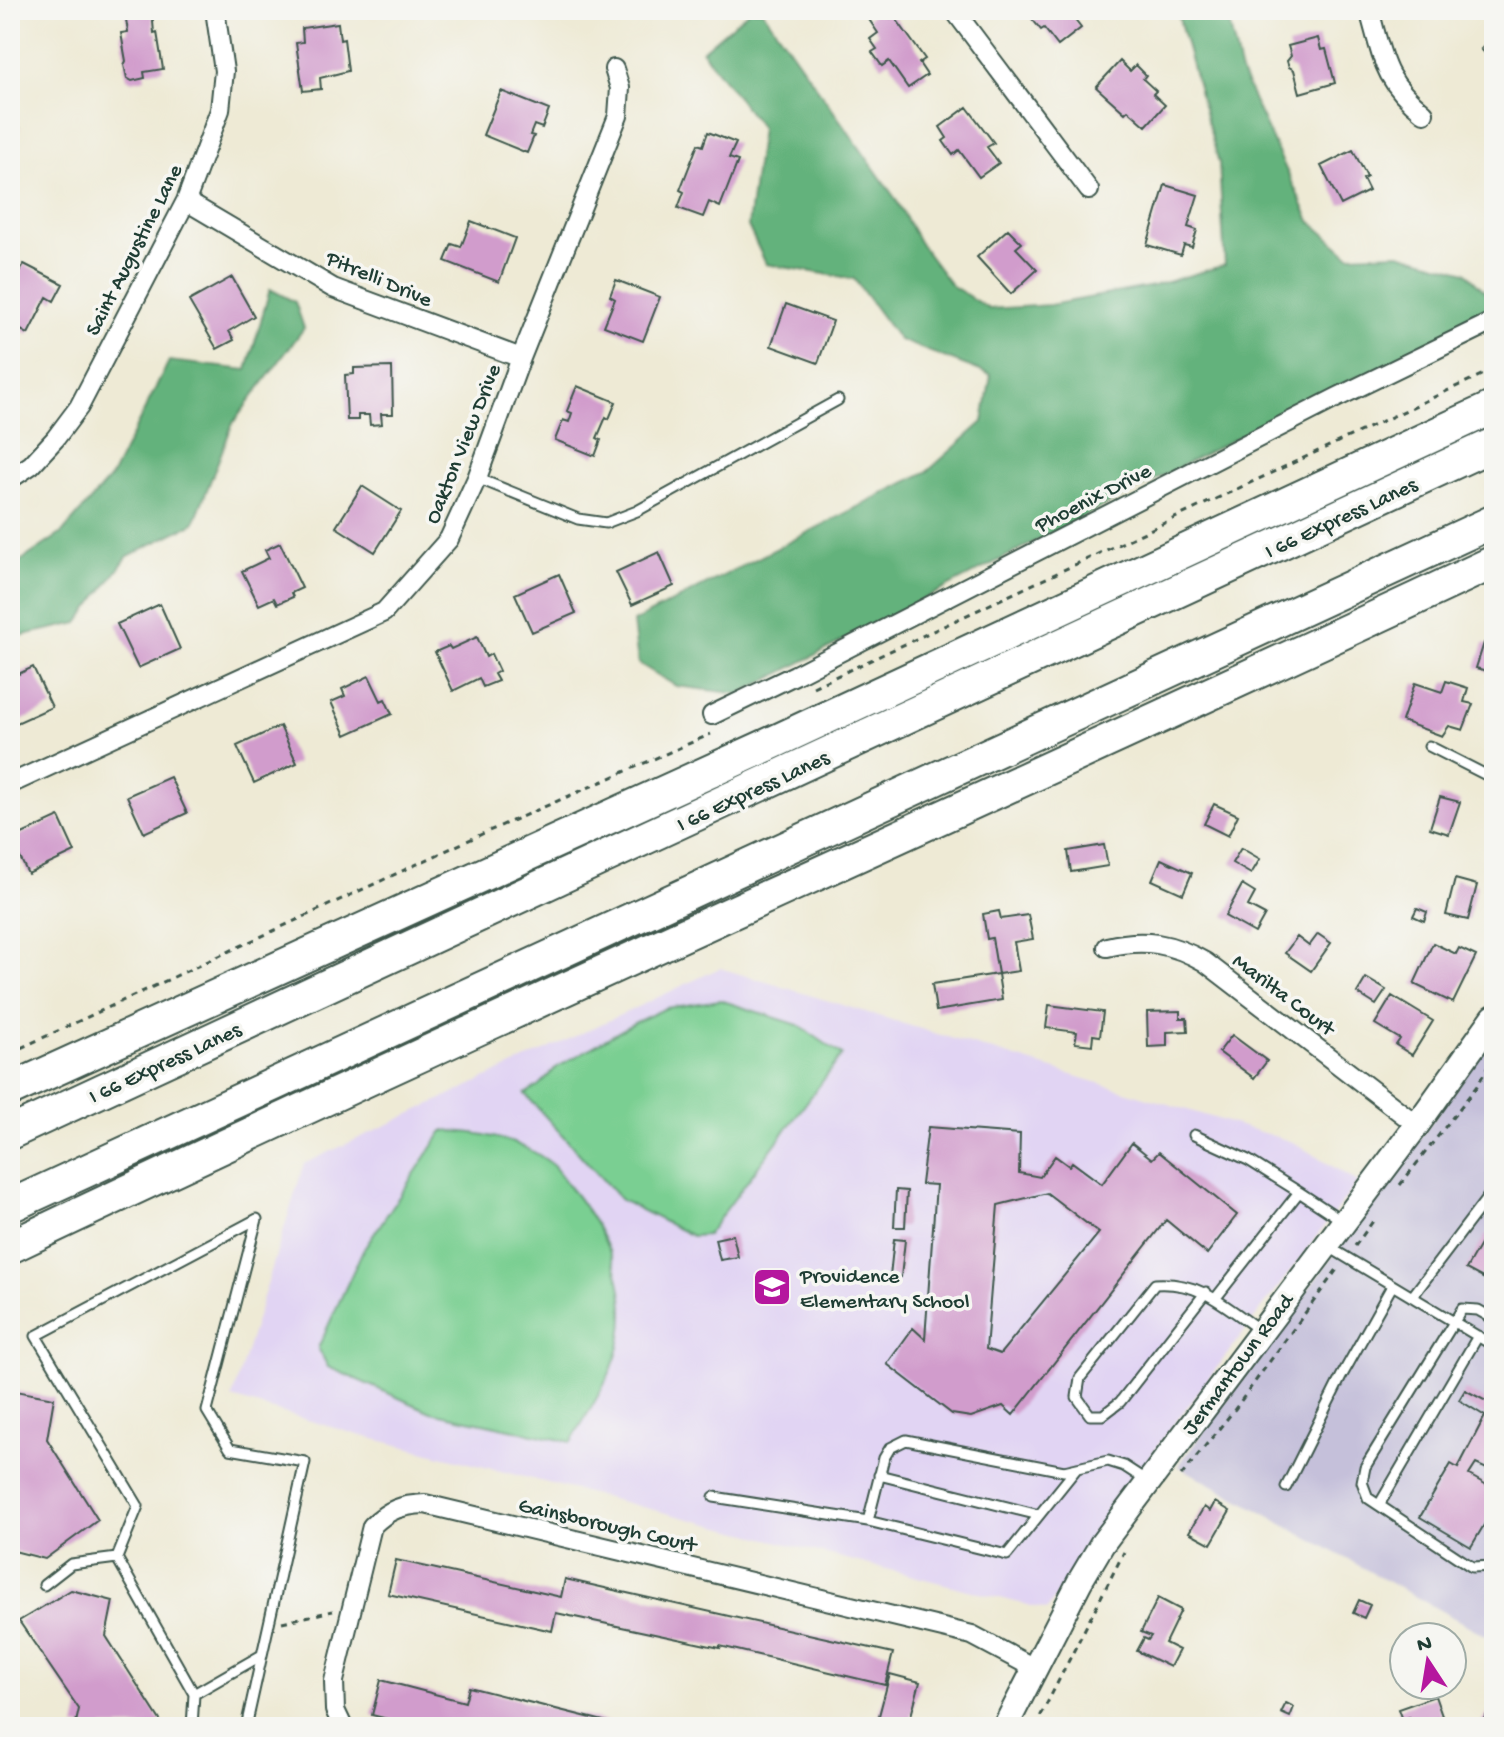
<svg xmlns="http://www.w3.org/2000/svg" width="1504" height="1737" font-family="'Gochi Hand',sans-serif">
	<rect width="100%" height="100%" fill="#f6f6f2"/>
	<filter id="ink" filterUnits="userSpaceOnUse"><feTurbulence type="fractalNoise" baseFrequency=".0125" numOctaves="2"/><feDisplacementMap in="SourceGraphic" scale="16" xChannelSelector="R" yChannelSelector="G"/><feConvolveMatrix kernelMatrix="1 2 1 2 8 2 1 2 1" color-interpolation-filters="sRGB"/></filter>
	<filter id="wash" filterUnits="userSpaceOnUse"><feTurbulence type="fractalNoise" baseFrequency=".006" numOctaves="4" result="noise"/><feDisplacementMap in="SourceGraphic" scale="32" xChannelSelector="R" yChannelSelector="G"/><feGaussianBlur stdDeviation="1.8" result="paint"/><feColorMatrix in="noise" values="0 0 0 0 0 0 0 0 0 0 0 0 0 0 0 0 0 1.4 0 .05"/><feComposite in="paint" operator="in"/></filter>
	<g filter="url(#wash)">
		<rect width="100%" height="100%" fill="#eeead5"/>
		<path fill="#e1d4f3" d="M720,968L1293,1142L1358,1182L1158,1445L1047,1610L355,1434L232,1398L304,1164Z"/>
		<path fill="#c5c0da" d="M1494,1037V1640L1178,1466Z"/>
		<path fill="#7acf92" stroke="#4c8663" stroke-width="2" d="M720,1000L798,1025L842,1055L707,1235L692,1236L621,1200L525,1094L539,1085L556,1068L634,1023L666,1008Z
			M443,1131C478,1131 520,1140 548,1161C556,1167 562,1177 568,1185C602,1227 631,1281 621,1337C615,1375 589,1409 571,1442L431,1412L328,1367L318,1348L362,1252Z"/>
		<path fill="#63b27c" stroke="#417858" stroke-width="2" d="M750,10H762L895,198L919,242L951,285L989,309L1050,305L1153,286L1225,265L1219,163L1178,15L1169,10H1226L1241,73L1310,221L1349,255L1399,253L1466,272L1494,301V315L1321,394L740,694L676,686L638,663L633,622L928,471L983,422L991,375L899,340L854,279L766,264L748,226L761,128L702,51Z
			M270,289L295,302L304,328L233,423L194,523L128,556L78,623L10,638V568L62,533L111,477L169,361L247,370Z"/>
		<g id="blocks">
			<path fill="#d19ccc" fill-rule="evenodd" d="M139,10H152L154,33L157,32L163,69L144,72L145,78L132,81L127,78L124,65L126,61L121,33L128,32L125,13Z
				M879,10H886L891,18L894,16L925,59L919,63L927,75L908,88L889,61L882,66L872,52L877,49L870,39L878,33L868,18Z
				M1025,10H1067L1081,28L1058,46L1044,28L1041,30Z
				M338,23L340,40L344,39L348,71L320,78L321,89L303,91L296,43L303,42L302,28Z
				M1494,37V63L1481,49Z
				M1318,38L1321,50L1326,49L1335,83L1300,93L1294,70L1289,67L1287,61L1291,56L1288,46Z
				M1120,61L1130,71L1136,65L1146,75L1143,79L1156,91L1153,94L1165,105L1146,126L1128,110L1125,113L1096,87Z
				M501,91L549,110L542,128L534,125L530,135L534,136L527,153L483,135Z
				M967,107L994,143L987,147L999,163L979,177L959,150L953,155L943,141L947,138L940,127Z
				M10,123L20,128L10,146Z
				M708,132L736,143L729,158L738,161L720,207L709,202L703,217L678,208L684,192L680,190L698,144L703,146Z
				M1353,150L1367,177L1363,179L1369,191L1341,205L1321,166Z
				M1165,185L1198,195L1188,227L1197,230L1192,247L1184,245L1181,255L1147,245Z
				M471,221L515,238L499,282L445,261L452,244L461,247Z
				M1008,229L1022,243L1016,248L1037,270L1011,294L977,257Z
				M24,264L63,284L54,301L47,297L28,334L21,330L15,342L10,339V287Z
				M232,277L254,316L229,331L234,340L217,349L189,301Z
				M616,280L660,297L643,341L604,326L615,299L610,296Z
				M786,304L833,321L818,363L771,346Z
				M392,367L393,414H381L382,424L370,425L369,415H358V420H347L345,375L354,374V368Z
				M577,386L616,402L609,419L606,417L597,438L601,440L595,456L555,440L563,420L569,422L572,413L567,411Z
				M362,486L401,511L375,552L336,527Z
				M280,543L302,588L291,593L293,597L277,604L274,598L259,605L242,571L269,558L265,550Z
				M659,552L674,586L632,605L616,572Z
				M559,574L576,613L532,632L515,594Z
				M160,604L180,649L138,668L117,624Z
				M477,637L486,657L491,654L499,671L494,674L498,681L483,687L479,678L453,691L435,652L449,646L451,649Z
				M1484,643L1494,646V673L1476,668Z
				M33,667L52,707L10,726V678Z
				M369,676L381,701L385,699L392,714L346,735L331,702L345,696L342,689Z
				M1446,681L1468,688L1464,702L1473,704L1463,730L1449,726L1442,736L1402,721L1415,683L1442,692Z
				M280,726L297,763L254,783L237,746Z
				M170,777L187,813L144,833L127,796Z
				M1440,797L1460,802L1449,834L1430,828Z
				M1214,804L1238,815L1228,836L1204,824Z
				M59,817L75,852L28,874L11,839Z
				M1104,845L1108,866L1071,872L1068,851Z
				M1241,848L1260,859L1251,874L1232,863Z
				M1161,859L1192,873L1183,894L1152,880Z
				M1455,879L1477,885L1468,920L1446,915Z
				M1242,885L1255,893L1248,906L1265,915L1255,933L1225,916Z
				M1417,908L1427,912L1424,921L1413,916Z
				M999,911L1001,919L1028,915L1033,939L1014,942L1019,971L998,974L992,938L987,939L983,914Z
				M1318,934L1331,943L1311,971L1285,953L1297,937L1309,946Z
				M1433,943L1456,954L1459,948L1476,956L1453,1003L1414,984Z
				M998,974L1002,1000L936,1011L932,984Z
				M1366,978L1386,990L1376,1005L1357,993Z
				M1392,996L1433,1021L1412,1055L1396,1045L1400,1039L1375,1024Z
				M1049,1005L1103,1012L1100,1036L1093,1035L1092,1045L1075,1043L1077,1032L1046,1028Z
				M1180,1011V1018H1187L1188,1031L1167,1032V1046L1148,1047L1147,1012Z
				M1232,1035L1267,1061L1254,1078L1219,1052Z
				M928,1127L1020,1134L1019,1173L1040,1177L1055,1156L1069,1166L1072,1162L1102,1184L1132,1143L1152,1159L1159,1152L1237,1215L1207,1254L1166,1220L1013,1415L1003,1406L971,1417L952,1414L887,1364L913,1328L925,1339L936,1185L921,1184ZM1047,1193L1099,1233L1000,1354L986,1349L998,1205Z
				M896,1190L907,1191L905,1227H894Z
				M1486,1234L1494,1238V1284L1466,1269Z
				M733,1235L738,1257L720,1260L715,1239Z
				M894,1239L905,1240L901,1277L890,1276Z
				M10,1390L54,1398L47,1439L98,1520L45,1559L10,1550Z
				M1465,1390L1494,1405V1459L1489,1470L1476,1464L1469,1475L1494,1489V1508L1471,1547L1420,1517L1451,1464L1458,1468L1485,1416L1459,1400Z
				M1215,1502L1230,1511L1211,1544L1189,1532L1204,1507L1210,1511Z
				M396,1560L561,1597L565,1579L893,1653L885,1685L720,1646V1648L556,1613L552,1631L388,1594Z
				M71,1590L113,1601L106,1636L163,1725L160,1727H75L79,1709L19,1621Z
				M1158,1598L1181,1610L1165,1643L1179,1650L1170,1667L1137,1651L1144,1638L1148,1640L1151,1636L1141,1632Z
				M1359,1600L1370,1605L1364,1618L1353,1613Z
				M890,1674L920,1682L908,1727H876Z
				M381,1680L465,1702L469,1687L627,1727H479L459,1722L458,1727H419L372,1715Z
				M1435,1696L1442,1716L1412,1727L1409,1717L1402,1720L1398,1709Z
				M1286,1703L1294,1707L1290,1717L1281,1713Z
				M1494,1706V1727H1482L1479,1725Z"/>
		</g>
	</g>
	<g filter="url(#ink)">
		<use href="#blocks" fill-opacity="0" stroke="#3e574c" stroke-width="2"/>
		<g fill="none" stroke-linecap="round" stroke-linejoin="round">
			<g stroke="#3e574c" stroke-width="13">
				<path id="service" d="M477,478L578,519L606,523L637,511L838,400
					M1429,746L1494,779
					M1194,1135L1248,1160L1299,1192L1215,1299
					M1299,1192L1343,1221
					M1329,1247L1494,1346
					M1206,1292L1120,1402L1103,1415H1090L1077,1397L1080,1378L1155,1284C1201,1281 1225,1306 1261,1331
					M1412,1297L1494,1189
					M1494,1319L1478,1310L1462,1309L1365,1467L1362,1482L1368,1498L1472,1567L1494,1566
					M1077,1468L1007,1555L868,1521L884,1458L890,1448L906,1440L1064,1471L1108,1461L1124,1466L1147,1481
					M879,1475L1039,1515
					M1286,1487L1341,1377L1392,1286
					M714,1497L868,1521
					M1379,1505L1478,1336
					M44,1585L71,1564L117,1558
					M194,1694L262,1655
					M192,1727L194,1694L117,1558L138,1506L36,1336L257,1219L207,1411L230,1449L305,1462L246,1727"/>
			</g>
			<g stroke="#3e574c" stroke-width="22">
				<path id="minor" d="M954,10L1089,190
					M1369,10C1383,59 1383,80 1424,113
					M186,201L333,288L521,358
					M10,479L31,465L55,439L79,407L186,201L220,110L224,71L215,10
					M712,715L795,675L1336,398L1494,321
					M10,784L384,612L449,539L477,478L521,358L618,116L620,88L614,69
					M1107,947C1144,938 1172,943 1205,962L1417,1125
					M343,1727L335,1710L334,1681L372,1526C389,1509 402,1505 425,1504L972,1635L1034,1668"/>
			</g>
			<g stroke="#3e574c" stroke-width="28">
				<path id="secondary" d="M1005,1727L1080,1581L1102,1544L1417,1125L1494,1017"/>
			</g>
			<g stroke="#3e574c" stroke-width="36">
				<path id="motorway" d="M10,1090L772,743L1494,407
					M10,1133L1494,444
					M10,1206L1494,521
					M10,1247C502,1013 1001,794 1494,562"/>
			</g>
			<path stroke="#3e574c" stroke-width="3" stroke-dasharray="6 6" stroke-linecap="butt" d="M813,687L1494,369
				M10,1053L482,834L711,734
				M1400,1185L1477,1086L1494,1056
				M1355,1246L1376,1217
				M1181,1476L1235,1409L1338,1268
				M282,1622L333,1611
				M1035,1727L1124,1552"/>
			<use href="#service" stroke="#fff" stroke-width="9"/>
			<use href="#minor" stroke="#fff" stroke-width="18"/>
			<use href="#secondary" stroke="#fff" stroke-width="24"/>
			<use href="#motorway" stroke="#fff" stroke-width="32"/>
		</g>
	</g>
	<defs>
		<g id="school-square" transform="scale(2)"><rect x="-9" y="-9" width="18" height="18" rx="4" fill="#b5179e" stroke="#f6f6f2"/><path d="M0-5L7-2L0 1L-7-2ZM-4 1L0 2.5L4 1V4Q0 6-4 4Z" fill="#fff"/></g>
	</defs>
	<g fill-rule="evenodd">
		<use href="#school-square" x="772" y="1287"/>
	</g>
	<g text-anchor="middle" stroke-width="7" stroke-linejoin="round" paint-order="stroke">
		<g font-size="22" fill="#1f3d34" stroke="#f6f6f2">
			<text transform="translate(132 249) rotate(-63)" y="8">Saint Augustine Lane</text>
			<text transform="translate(380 277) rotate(23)" y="8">Pitrelli Drive</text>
			<text transform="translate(461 443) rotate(-68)" y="8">Oakton View Drive</text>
			<text transform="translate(1092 496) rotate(-27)" y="8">Phoenix Drive</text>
			<text transform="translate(1340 516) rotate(-25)" y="8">I 66 Express Lanes</text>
			<text transform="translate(752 789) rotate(-25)" y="8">I 66 Express Lanes</text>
			<text transform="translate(1285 993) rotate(37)" y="8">Marilta Court</text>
			<text transform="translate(164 1061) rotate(-25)" y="8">I 66 Express Lanes</text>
			<text transform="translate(1236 1363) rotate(-53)" y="8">Jermantown Road</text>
			<text transform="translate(608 1523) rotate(13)" y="8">Gainsborough Court</text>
		</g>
		<g font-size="22" fill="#1f3d34" stroke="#f6f6f2" text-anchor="start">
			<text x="800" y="1282">Providence<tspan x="800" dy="25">Elementary School</tspan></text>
		</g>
	</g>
	<rect width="1504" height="1737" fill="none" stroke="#f6f6f2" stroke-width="40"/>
	<g transform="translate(1428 1661) rotate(348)"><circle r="38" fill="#f6f6f2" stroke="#a0aca6" stroke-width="2"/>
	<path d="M0-6L14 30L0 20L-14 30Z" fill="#b5179e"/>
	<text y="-12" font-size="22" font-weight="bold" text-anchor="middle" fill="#1f3d34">N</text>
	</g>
</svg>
